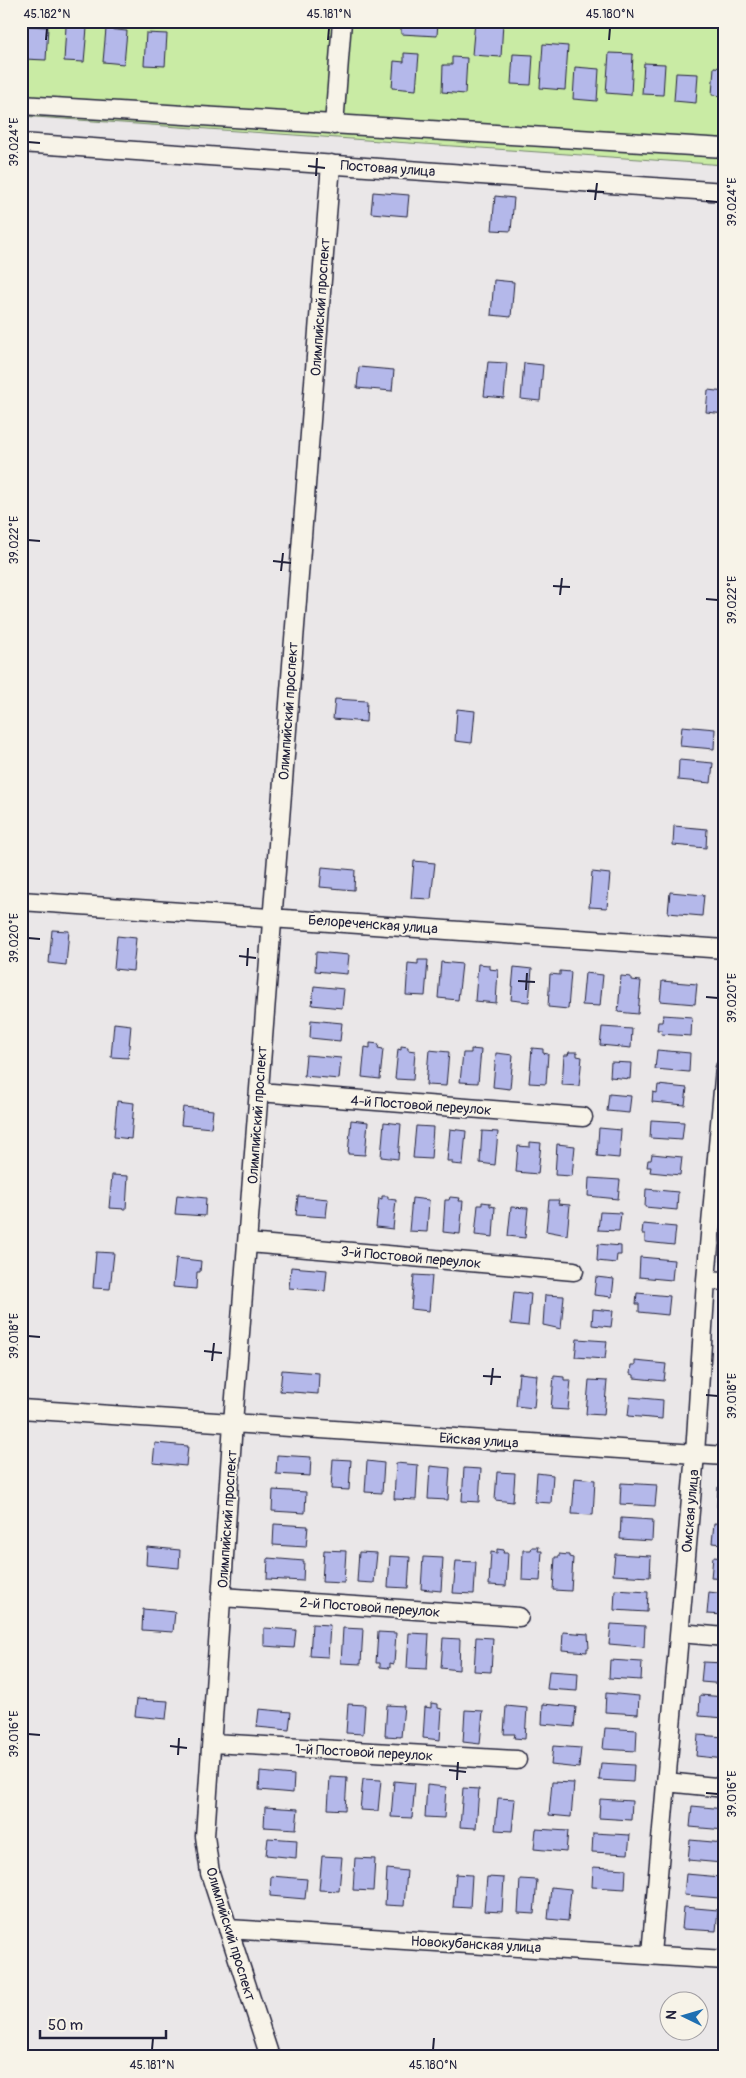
<svg xmlns="http://www.w3.org/2000/svg" width="746" height="2078" font-family="Pangolin,sans-serif">
	<rect width="100%" height="100%" fill="#eae7e8"/>
	<filter id="ink" filterUnits="userSpaceOnUse"><feTurbulence type="fractalNoise" baseFrequency=".02" numOctaves="2"/><feDisplacementMap in="SourceGraphic" scale="10" xChannelSelector="R" yChannelSelector="G"/><feConvolveMatrix kernelMatrix="1 2 1 2 8 2 1 2 1" color-interpolation-filters="sRGB"/></filter>
	<g filter="url(#ink)">
		<path fill="#c9eba4" stroke="#768670" d="M21,21H725V165L21,116Z"/>
		<path fill="#b4b8ea" stroke="#22223b" d="M401,21H438L437,36L401,34Z
			M475,21L503,22L501,57L472,55Z
			M26,26L48,27L46,60L24,59Z
			M66,26L87,28L84,62L64,61Z
			M106,29L127,31L124,64L103,62Z
			M146,33L167,34L165,66L144,65Z
			M543,44L568,46L565,90L540,88Z
			M404,53L419,54L416,90L392,88L394,61L404,62Z
			M609,53L633,54L631,95L606,93Z
			M513,54L533,55L531,85L511,84Z
			M452,57L467,58L465,94L442,92L443,65H452Z
			M644,63L665,64L663,95L642,94Z
			M575,67L599,69L597,101L573,99Z
			M714,67L725,68V96L712,95Z
			M676,73L698,74L696,103L674,101Z
			M373,192L409,195L407,216L371,213Z
			M495,196L514,198L511,231L492,230Z
			M723,214H725V233H721Z
			M494,280L514,282L511,317L491,315Z
			M488,362L507,363L504,398L484,396Z
			M524,363L543,365L540,401L521,399Z
			M359,367L394,370L392,391L357,388Z
			M708,390L725,392V414L706,412Z
			M335,699L367,701L366,722L333,719Z
			M457,709L475,711L472,743L455,741Z
			M682,726L715,729L714,749L680,746Z
			M679,760L713,763L711,783L678,780Z
			M674,826L707,829L706,848L673,845Z
			M414,861L435,863L431,899L411,898Z
			M322,867L355,870L354,890L320,887Z
			M592,872L610,874L607,908L589,907Z
			M670,892L704,895L702,916L668,913Z
			M52,930L69,931L66,965L49,963Z
			M117,936L136,938L133,971L114,969Z
			M316,952L349,955L347,974L315,971Z
			M418,960H428L425,996L406,995L408,963L418,964Z
			M441,962L462,964L458,1000L438,998Z
			M478,964L489,965V969L498,970L496,1003L475,1001Z
			M514,967L532,969L529,1002L511,1000Z
			M560,971L571,972L568,1009L548,1007L550,974L560,975Z
			M585,973L603,975L600,1006L582,1005Z
			M621,976L631,977V980L641,981L638,1014L618,1012Z
			M662,981L697,984L695,1004L660,1001Z
			M314,986L344,989L342,1008L312,1005Z
			M663,1015L692,1017L691,1036L661,1034L662,1030H657L658,1022H662Z
			M311,1020L342,1023L340,1041L310,1038Z
			M114,1023L131,1025L128,1058L111,1057Z
			M602,1027L632,1029L631,1048L600,1045Z
			M370,1043L379,1044L378,1048L383,1049L380,1079L362,1077L365,1047L370,1048Z
			M401,1046L408,1047V1050L415,1051L413,1080L395,1079L398,1049L401,1050Z
			M532,1048L543,1049V1053L548,1054L546,1084L529,1083Z
			M471,1049L481,1050L478,1083L460,1082L463,1053H471Z
			M429,1050L449,1052L446,1086L426,1085Z
			M657,1050L690,1053L689,1072L655,1069Z
			M569,1052H577V1056L582,1057L579,1086L562,1085L564,1055H568Z
			M496,1053L513,1055L510,1089L493,1087Z
			M306,1055L341,1058L339,1079L304,1076Z
			M611,1062L631,1063L630,1079L610,1077Z
			M658,1085L687,1088L685,1105L652,1102L653,1092L657,1093Z
			M609,1094L631,1096L629,1113L607,1111Z
			M117,1101L134,1103L131,1139L114,1137Z
			M183,1107L213,1110L211,1128L181,1125Z
			M351,1120L368,1122L365,1155L348,1154Z
			M651,1120L684,1122L682,1140L650,1138Z
			M384,1122L401,1124L398,1159L381,1157Z
			M416,1126L433,1127L431,1159L413,1158Z
			M599,1128L621,1130L619,1158L597,1156Z
			M450,1129L466,1131L463,1165L452,1164V1161H447Z
			M482,1131L498,1132L495,1165L480,1163Z
			M530,1142L541,1143L538,1174L516,1172L518,1146L530,1147Z
			M557,1144L575,1146L572,1176L555,1175Z
			M652,1154L682,1157L680,1175L650,1172L651,1167H647L648,1160H651Z
			M112,1175L128,1176L126,1209L109,1208Z
			M589,1178L620,1180L618,1199L588,1196Z
			M646,1189L678,1192L677,1210L645,1207Z
			M177,1195L206,1198L205,1216L175,1214Z
			M298,1196L328,1199L326,1217L296,1215Z
			M382,1196H388V1199L396,1200L393,1229L376,1227L379,1198L382,1199Z
			M450,1197L460,1198L459,1201H463L460,1234L443,1232L445,1200H449Z
			M412,1198L429,1200L427,1232L409,1231Z
			M549,1200H559L558,1204L570,1205L567,1235L546,1231Z
			M482,1202L490,1203V1206L495,1207L493,1237L475,1235L478,1205H482Z
			M511,1207L528,1208L525,1238L508,1236Z
			M600,1212L621,1213L619,1231L598,1230Z
			M643,1224L676,1227L674,1245L645,1242V1234H642Z
			M598,1244L621,1246V1255H617L616,1263L597,1261Z
			M96,1252L114,1253L110,1289L93,1288Z
			M640,1257L674,1260L672,1280L639,1277Z
			M176,1258L201,1261L200,1272H197L196,1289L173,1287Z
			M291,1267L327,1270L325,1291L289,1288Z
			M414,1275L432,1276L429,1311L411,1309Z
			M596,1277L614,1279L612,1297L594,1295Z
			M514,1292L531,1294L528,1326L511,1324Z
			M637,1293L670,1296L668,1315L639,1312V1304H636Z
			M545,1295L564,1296L561,1329L543,1325Z
			M593,1309L613,1311L611,1327L592,1325Z
			M577,1339L607,1341L605,1359L575,1357Z
			M635,1361L666,1364L664,1381L634,1378V1375L630,1374L631,1365H635Z
			M282,1370L319,1373L318,1394L280,1391Z
			M519,1373L537,1375L534,1408L516,1406Z
			M554,1376L564,1377V1380H571L568,1410L551,1409Z
			M589,1380L607,1381L604,1415L586,1414Z
			M630,1397L663,1400L662,1419L628,1416Z
			M155,1443L188,1446L186,1466L153,1463Z
			M277,1455L311,1457L310,1476L276,1474Z
			M333,1459L351,1460L349,1490L331,1489Z
			M367,1461L384,1463L382,1493L365,1492Z
			M396,1463L418,1465L416,1500L394,1499Z
			M430,1466L450,1468L448,1500L428,1499Z
			M464,1468L481,1469L479,1502L462,1501Z
			M497,1472L515,1473L513,1502L495,1500Z
			M537,1473L553,1475L551,1503L535,1502Z
			M575,1478L595,1480L593,1515L572,1514Z
			M621,1483L657,1485L655,1506L620,1504Z
			M718,1487L725,1488V1507H717Z
			M273,1490L306,1492L305,1513L272,1511Z
			M621,1518L653,1520L652,1541L620,1539Z
			M714,1523L725,1524V1544L712,1543Z
			M274,1524L308,1526L306,1547L273,1545Z
			M147,1547L180,1550L179,1568L146,1565Z
			M532,1547H539L538,1551H542L540,1581L522,1580L523,1550H531Z
			M497,1549L504,1550L503,1553H508L506,1586L489,1585L491,1552L497,1553Z
			M324,1550L346,1551L344,1583L322,1582Z
			M359,1552L377,1553L374,1583L357,1582Z
			M559,1554L569,1555V1557L573,1558L571,1591L553,1590L555,1557H559Z
			M615,1554L651,1556L650,1577L613,1575Z
			M390,1556L410,1557L408,1588L388,1587Z
			M423,1557L443,1558L441,1591L421,1589Z
			M713,1557L725,1558V1579L711,1578Z
			M268,1558L304,1561L303,1581L267,1579Z
			M456,1561L476,1562L474,1594L453,1593Z
			M615,1590L648,1592L647,1612L614,1610Z
			M709,1592L725,1594V1615L707,1614Z
			M143,1609L175,1612L173,1632L142,1630Z
			M312,1624L330,1625L328,1657L310,1656Z
			M611,1624L645,1626L644,1647L609,1644Z
			M264,1628L296,1630L294,1648L264,1646Z
			M343,1628L363,1629L361,1664L341,1663Z
			M378,1632L396,1633L394,1664L390,1663V1668L380,1667V1663H376Z
			M563,1632L588,1634L589,1648H587V1652L562,1650Z
			M409,1633L429,1634L427,1669L407,1668Z
			M476,1637L493,1638L491,1672L474,1671Z
			M443,1638L460,1639L459,1670L441,1668Z
			M610,1660L642,1662L641,1680L609,1678Z
			M703,1662L725,1663V1684L701,1682Z
			M549,1671L578,1673L577,1691L547,1689Z
			M606,1693L639,1696L638,1714L605,1712Z
			M700,1695L725,1697V1718L699,1716Z
			M137,1699L168,1701L166,1719L135,1716Z
			M431,1703L438,1704V1708L442,1709L440,1740L423,1738L425,1707L431,1708Z
			M348,1704L365,1705L363,1734L346,1733Z
			M543,1704L576,1707L574,1727L542,1724Z
			M387,1705L404,1706L401,1737L385,1736Z
			M506,1706L527,1708L525,1739L514,1738L515,1734H504Z
			M259,1709L291,1712L289,1730L257,1727Z
			M465,1710L483,1711L480,1744L463,1742Z
			M605,1728L637,1730L636,1751L603,1749Z
			M698,1735L725,1737V1759L696,1756Z
			M553,1746L581,1748L579,1768L551,1765Z
			M601,1763L634,1765L633,1782L599,1780Z
			M260,1772L294,1775L293,1793L259,1790Z
			M330,1777L347,1778L345,1810L328,1809Z
			M363,1779L381,1780L378,1811L360,1810Z
			M394,1781L415,1783L412,1818L391,1817Z
			M552,1782L574,1783L571,1817L549,1815Z
			M427,1785L446,1787L444,1818L425,1817Z
			M463,1788L479,1789L476,1828L460,1827Z
			M498,1798L515,1799L512,1831L495,1830Z
			M600,1799L632,1801L631,1820L599,1818Z
			M692,1806L725,1809V1830L690,1827Z
			M265,1807L298,1809L296,1829L264,1827Z
			M536,1829L568,1831L566,1852L534,1849Z
			M593,1833L630,1835L628,1854L592,1852Z
			M268,1838L297,1840L296,1858L266,1855Z
			M690,1840L724,1843L722,1863L688,1860Z
			M322,1856L342,1857L339,1891L319,1890Z
			M355,1858L375,1859L373,1891L353,1890Z
			M593,1867L626,1869L625,1889L592,1887Z
			M387,1869L407,1871L404,1906L385,1905Z
			M456,1874L472,1875L470,1908L453,1907Z
			M686,1874L721,1877L719,1898L684,1895Z
			M271,1876L307,1879L305,1899L270,1896Z
			M487,1877L504,1878L502,1912L484,1911Z
			M520,1879L537,1880L534,1914L518,1913Z
			M551,1887L571,1889L568,1921L548,1919Z
			M684,1907L718,1910L716,1931L682,1929Z"/>
		<g fill="none" stroke-linecap="round" stroke-linejoin="round">
			<g stroke="#22223b" stroke-width="21">
				<path id="minor" d="M21,105L725,148
					M334,125L342,21
					M21,143L725,192
					M21,901L725,949
					M259,1092L583,1117
					M247,1243L574,1271
					M706,1280L725,1281
					M21,1409L725,1456
					M221,1597L519,1617
					M680,1633L725,1637
					M212,1743L517,1760
					M666,1782L725,1788
					M228,1929L725,1960
					M651,1954L695,1454L706,1280L725,1068
					M270,2057L210,1873L205,1836L233,1423L331,164"/>
			</g>
			<use href="#minor" stroke="#f7f3e8" stroke-width="18"/>
		</g>
	</g>
	<path fill="none" stroke="#22223b" stroke-width="2" d="M46,40L47,28M328,40L329,28M609,40L610,28M28,142L40,143M308,166L325,168M316,176L317,158M587,191L604,192M595,200L597,183M706,201L718,202M28,540L40,541M273,561L291,563M281,571L283,553M553,586L570,587M560,595L562,578M706,599L718,600M28,938L40,939M239,956L256,958M247,966L248,948M518,981L535,982M526,990L527,973M706,997L718,998M28,1336L40,1337M204,1351L222,1353M212,1361L214,1343M483,1376L501,1377M491,1385L493,1368M706,1395L718,1396M28,1734L40,1735M170,1746L187,1748M178,1755L179,1738M449,1770L466,1772M457,1780L458,1762M706,1793L718,1794M152,2050L153,2038M433,2050L434,2038"/>
	<g text-anchor="middle" stroke-width="4" stroke-linejoin="round" paint-order="stroke">
		<g font-size="14" fill="#22223b" stroke="#f7f3e8">
			<text transform="translate(388 168) rotate(4)" y="5">Постовая улица</text>
			<text transform="translate(320 307) rotate(-86)" y="5">Олимпийский проспект</text>
			<text transform="translate(288 711) rotate(-86)" y="5">Олимпийский проспект</text>
			<text transform="translate(373 924) rotate(4)" y="5">Белореченская улица</text>
			<text transform="translate(421 1105) rotate(4)" y="5">4-й Постовой переулок</text>
			<text transform="translate(257 1115) rotate(-86)" y="5">Олимпийский проспект</text>
			<text transform="translate(411 1257) rotate(5)" y="5">3-й Постовой переулок</text>
			<text transform="translate(479 1440) rotate(4)" y="5">Ейская улица</text>
			<text transform="translate(690 1511) rotate(-85)" y="5">Омская улица</text>
			<text transform="translate(227 1519) rotate(-86)" y="5">Олимпийский проспект</text>
			<text transform="translate(370 1607) rotate(4)" y="5">2-й Постовой переулок</text>
			<text transform="translate(364 1752) rotate(3)" y="5">1-й Постовой переулок</text>
			<text transform="translate(231 1934) rotate(73)" y="5">Олимпийский проспект</text>
			<text transform="translate(476 1944) rotate(3)" y="5">Новокубанская улица</text>
		</g>
	</g>
	<rect width="746" height="2078" fill="none" stroke="#f7f3e8" stroke-width="55"/>
	<g transform="translate(684 2016) rotate(275)"><circle r="24" fill="#f7f3e8" stroke="#a29fa3"/>
	<path d="M0-4L9 19L0 12L-9 19Z" fill="#1f6fb2"/>
	<text y="-8" font-size="14" font-weight="bold" text-anchor="middle" fill="#22223b">N</text>
	</g>
	<path d="M40 2030v8h126v-8" fill="none" stroke="#22223b" stroke-width="2.5"/>
	<text x="48" y="2030" font-size="15" fill="#22223b" stroke="#f7f3e8" stroke-width="4" paint-order="stroke">50 m</text>
	<rect x="28" y="28" width="690" height="2022" fill="none" stroke="#22223b" stroke-width="2"/>
	<g font-size="12" text-anchor="middle" fill="#22223b">
		<text x="47" y="18">45.182°N</text>
		<text x="329" y="18">45.181°N</text>
		<text x="610" y="18">45.180°N</text>
		<text transform="translate(14 142) rotate(-90)" y="4">39.024°E</text>
		<text transform="translate(732 202) rotate(-90)" y="4">39.024°E</text>
		<text transform="translate(14 540) rotate(-90)" y="4">39.022°E</text>
		<text transform="translate(732 600) rotate(-90)" y="4">39.022°E</text>
		<text transform="translate(14 938) rotate(-90)" y="4">39.020°E</text>
		<text transform="translate(732 998) rotate(-90)" y="4">39.020°E</text>
		<text transform="translate(14 1336) rotate(-90)" y="4">39.018°E</text>
		<text transform="translate(732 1396) rotate(-90)" y="4">39.018°E</text>
		<text transform="translate(14 1734) rotate(-90)" y="4">39.016°E</text>
		<text transform="translate(732 1794) rotate(-90)" y="4">39.016°E</text>
		<text x="152" y="2069">45.181°N</text>
		<text x="433" y="2069">45.180°N</text>
	</g>
</svg>
